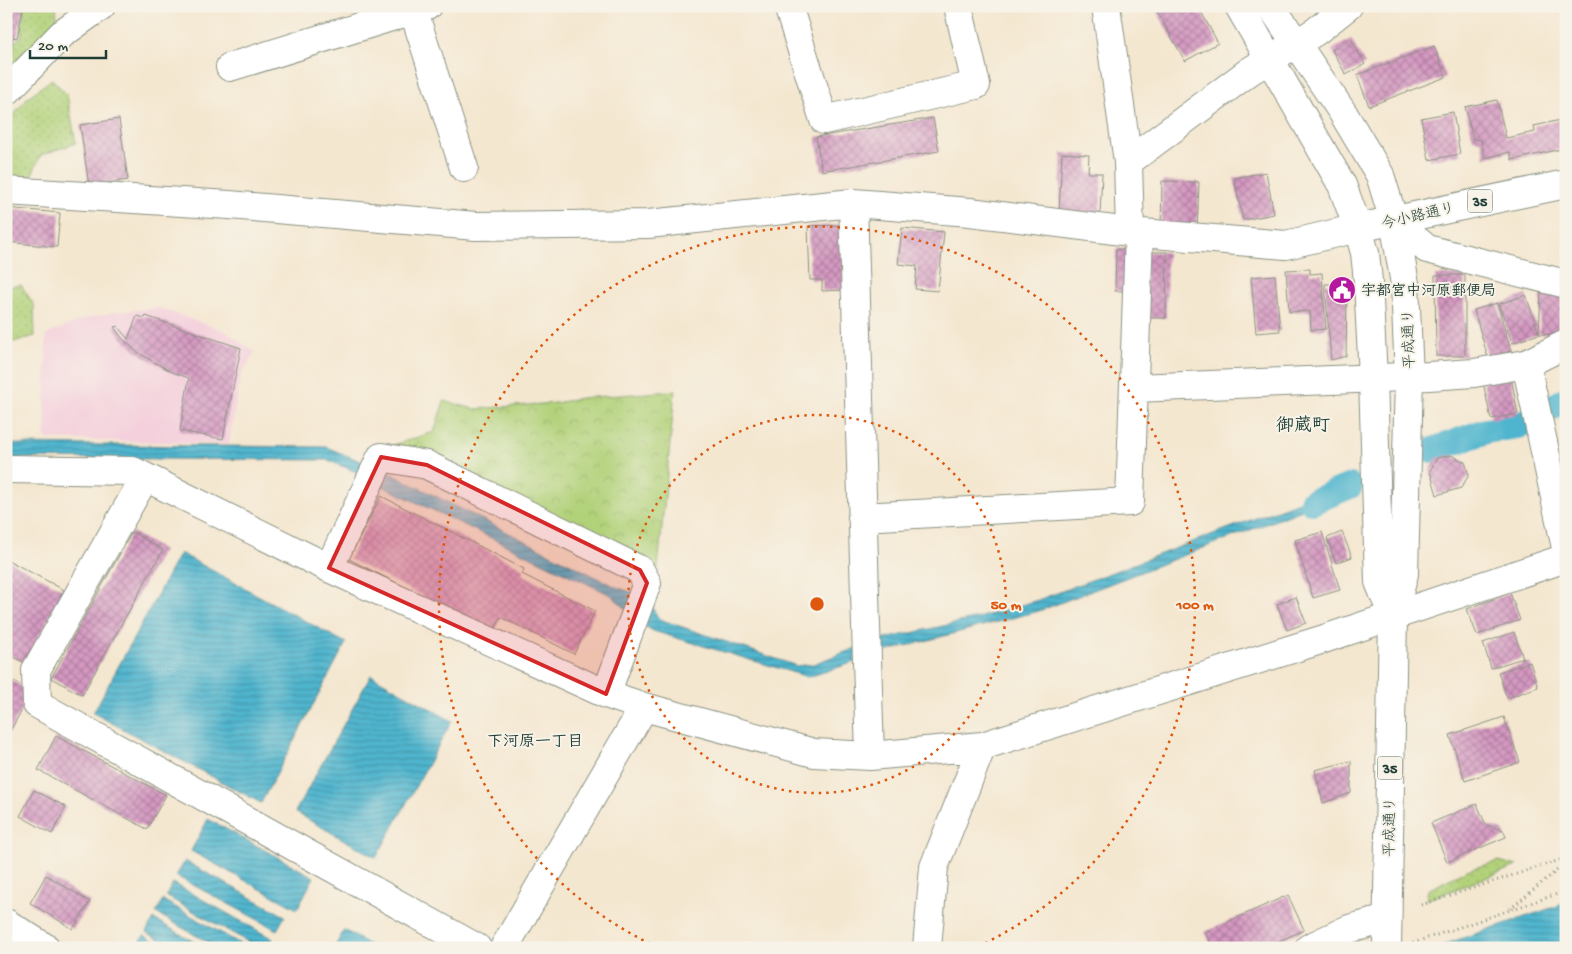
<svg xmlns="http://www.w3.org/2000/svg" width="1572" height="954" font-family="'Gochi Hand','Klee One',sans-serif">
	<defs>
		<pattern id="grass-dots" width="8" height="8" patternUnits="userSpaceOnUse" patternTransform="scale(1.25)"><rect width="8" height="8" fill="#b2d27a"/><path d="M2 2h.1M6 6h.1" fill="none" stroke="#99b56a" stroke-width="1.8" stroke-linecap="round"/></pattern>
		<pattern id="park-crowns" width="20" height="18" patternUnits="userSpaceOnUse" patternTransform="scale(1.25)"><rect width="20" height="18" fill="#b2d27a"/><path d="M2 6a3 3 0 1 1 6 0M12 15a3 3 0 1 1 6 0" fill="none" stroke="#99b56a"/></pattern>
		<pattern id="water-rules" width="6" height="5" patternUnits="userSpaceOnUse" patternTransform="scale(1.25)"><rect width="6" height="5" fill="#50b5ce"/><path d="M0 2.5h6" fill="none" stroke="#4294a8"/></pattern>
		<pattern id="building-cross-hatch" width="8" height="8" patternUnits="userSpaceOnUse" patternTransform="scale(1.25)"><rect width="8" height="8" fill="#d598c1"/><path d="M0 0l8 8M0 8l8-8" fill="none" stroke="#ac7d9e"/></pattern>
	</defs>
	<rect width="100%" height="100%" fill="#f7f3e8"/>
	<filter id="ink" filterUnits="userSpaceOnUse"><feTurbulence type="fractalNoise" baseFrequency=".02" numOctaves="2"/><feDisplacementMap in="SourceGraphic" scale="10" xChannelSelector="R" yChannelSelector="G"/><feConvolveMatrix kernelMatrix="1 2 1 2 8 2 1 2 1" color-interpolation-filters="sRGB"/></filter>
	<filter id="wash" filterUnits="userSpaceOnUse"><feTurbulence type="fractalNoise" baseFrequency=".0096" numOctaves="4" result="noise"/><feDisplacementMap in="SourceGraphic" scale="20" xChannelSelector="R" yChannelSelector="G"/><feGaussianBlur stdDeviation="1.12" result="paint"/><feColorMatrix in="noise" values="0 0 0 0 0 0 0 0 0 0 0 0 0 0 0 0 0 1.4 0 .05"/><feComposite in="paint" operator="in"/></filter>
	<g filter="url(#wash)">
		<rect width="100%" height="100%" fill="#f4e7d0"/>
		<path fill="#f4cfdc" d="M159,308L225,331L255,352L241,374L229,444L45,439L46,335L81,320L114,312Z"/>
		<path fill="url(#grass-dots)" stroke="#688857" d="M24,6H56L57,17L47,31L10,67L15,41L21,38Z
			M52,79L67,95L76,143L41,155L30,178H6V125L28,97Z
			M21,285L34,305L35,336L6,344V287Z
			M1499,861L1517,866L1426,900L1428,890L1467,870Z"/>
		<path fill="url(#park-crowns)" stroke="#688857" d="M675,391L658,568L434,458L393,445L434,432L444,401L474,409L556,403L581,398Z"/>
		<path fill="url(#water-rules)" stroke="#387981" d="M1521,422L1523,430L1464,442L1438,453L1436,444L1486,427Z
			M6,444L326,447L365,463L359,473L327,460L6,458Z
			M388,472L616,587L634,593L627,610L611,595L382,486Z
			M1344,485L1349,497L1318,504L1039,611L876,654V641L978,618L1038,600Z
			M180,553L346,643L261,803L93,713Z
			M652,607L659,619L797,666L813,664L856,648L855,662L808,677L653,631L645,626Z
			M371,675L452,721L376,858L295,812Z
			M208,819L314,877L297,909L191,851Z
			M185,861L285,916L277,930L176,876Z
			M173,883L273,939L268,948H259L166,896Z
			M163,900L248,948H218L156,913Z
			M1566,903V948H1437L1454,941Z
			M154,919L205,948H175L146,932Z
			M344,930L375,948H334Z
			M144,935L166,948H137Z"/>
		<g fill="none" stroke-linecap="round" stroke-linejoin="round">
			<path stroke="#50b5ce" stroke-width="26" d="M1433,450L1486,431L1518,426L1566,400
				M1312,502L1350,486"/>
		</g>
		<g id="blocks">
			<path fill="url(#building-cross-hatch)" d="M6,6H19V8L23,9L17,38L13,37L7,67Z
				M1154,6H1198L1218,43L1185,61Z
				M1351,39L1365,64L1346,75L1332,50Z
				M1434,46L1446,77L1369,106L1357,75Z
				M1497,100L1506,138L1535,132L1534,126L1565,119L1566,148L1512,160L1510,152L1485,158L1481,140L1473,139L1465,107Z
				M1453,112L1460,154L1429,160L1421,118Z
				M933,118L939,151L822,171L816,137Z
				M119,119L128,180L89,186L80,125Z
				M1062,153L1089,155L1088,173H1102L1100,214L1059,212Z
				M1266,172L1274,214L1243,220L1234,178Z
				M1162,181L1199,182L1197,229L1161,228Z
				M6,208L60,213L57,247L6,242Z
				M842,225L844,290L822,291V280H810L808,226Z
				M902,228L944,232L938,291L915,289L917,266L898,264Z
				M1116,249H1133L1132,291H1115Z
				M1146,252H1167L1166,318H1145Z
				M1310,269V274L1322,273L1326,329L1311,330L1310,311L1289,312L1286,270Z
				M1275,275L1280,331L1256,333L1251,277Z
				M1435,275H1465V356H1436Z
				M1325,284H1334L1339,286L1347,296L1346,356L1331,360Z
				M1541,292L1566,293V335L1539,334L1512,343L1499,304L1526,295L1539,334Z
				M1497,303L1511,351L1488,358L1474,310Z
				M137,316L145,318L146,316L241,348L223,439L180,431L189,378L172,372L152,361L136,351L123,339L114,327L117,326L128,339Z
				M1511,377L1518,414L1491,419L1483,382Z
				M1451,455L1465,462L1469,475L1461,488L1437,495L1430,471L1437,458Z
				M381,496L524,569L522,574L595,611L574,654L501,617L494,632L349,559Z
				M132,532L163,550L82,695L51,678Z
				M1322,532L1340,590L1313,598L1295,540Z
				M1342,532L1352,557L1336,563L1327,538Z
				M6,559L64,590L25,663L6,653Z
				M1510,593L1520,620L1477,635L1467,609Z
				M1296,597L1306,623L1287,630L1277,604Z
				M1514,632L1523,658L1491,668L1483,643Z
				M1530,662L1538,687L1507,698L1498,672Z
				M6,677L32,692L6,738Z
				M1504,717L1520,762L1465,781L1450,735Z
				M56,736L166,795L147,829L38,770Z
				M1351,761V793L1323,803L1315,770Z
				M34,790L66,807L52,834L20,816Z
				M1477,804L1486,825L1503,830L1506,837L1447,862L1431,823Z
				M46,875L90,902L73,929L30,903Z
				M1288,895L1304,930L1263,948H1213L1205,932Z"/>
		</g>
	</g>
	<g filter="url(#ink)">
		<use href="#blocks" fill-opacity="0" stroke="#8a9282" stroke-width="1"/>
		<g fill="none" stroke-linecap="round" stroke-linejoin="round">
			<g stroke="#8a9282" stroke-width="30">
				<path id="minor" d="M412,6L464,168
					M788,6L824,120L976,85L958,6
					M1106,6L1128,162
					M1271,6L1343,113L1380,175L1394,221L1427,249L1566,284
					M230,67L427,6
					M6,92L62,34L101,6
					M6,191L229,205L476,226L648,224L853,203L970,212L1130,232L1286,245L1358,228L1342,185L1239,6
					M853,203L870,756
					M1130,232L1128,162L1250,71L1315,32L1348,6
					M1566,344L1526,364L1566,548
					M1135,388L1429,376L1474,373L1526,364
					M6,469L133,471L329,568L606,694L644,707L814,753L870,756L982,746L1324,639L1566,558
					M145,477L36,670L37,704L477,948
					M862,517L1130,502L1139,233
					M329,568L381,457L427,465L640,570L647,583L606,694
					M6,923L46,948
					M504,948L644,707
					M927,948L934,867L982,746
					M1309,948L1349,929L1387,919"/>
			</g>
			<g stroke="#8a9282" stroke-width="30">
				<path id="major" d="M1393,616L1379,582L1373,377L1368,281L1365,253L1358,228L1566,184
					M1387,948L1393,616L1404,574L1409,377L1405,284L1394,221"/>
			</g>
			<path stroke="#8a9282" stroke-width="3" stroke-dasharray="1 4" stroke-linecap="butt" d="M1421,905L1566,858
				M1510,909L1566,863
				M1413,943L1566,891"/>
			<use href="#minor" stroke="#fff" stroke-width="28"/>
			<use href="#major" stroke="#fff" stroke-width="28"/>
		</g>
	</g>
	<path fill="#d62828" fill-opacity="0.2" stroke="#d62828" stroke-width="4" stroke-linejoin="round" d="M381,457L427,465L640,570L647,583L606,694L329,568Z"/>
	<g fill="none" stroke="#de580e" stroke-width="2.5" stroke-dasharray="2.5 5">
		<circle cx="817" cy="604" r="189"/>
		<path d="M657 947A378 378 0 1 1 977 947"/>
	</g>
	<defs>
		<g id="civic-disc" transform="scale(1.4375)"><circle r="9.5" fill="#b5179e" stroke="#f7f3e8"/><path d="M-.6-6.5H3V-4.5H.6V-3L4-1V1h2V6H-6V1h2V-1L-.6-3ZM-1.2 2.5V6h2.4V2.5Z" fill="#fff"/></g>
	</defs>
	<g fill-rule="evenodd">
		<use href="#civic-disc" x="1342" y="290"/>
	</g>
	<g text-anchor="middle" stroke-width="4" stroke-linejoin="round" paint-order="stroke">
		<g fill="#f7f3e8" stroke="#60746a" stroke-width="1">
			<rect x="1467.5" y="189.5" width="25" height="23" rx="4"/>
			<rect x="1377.5" y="756.5" width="25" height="23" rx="4"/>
		</g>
		<g font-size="14" font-weight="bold" fill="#1f3d34">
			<text x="1480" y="206">35</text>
			<text x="1390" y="773">35</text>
		</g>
		<g font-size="15" fill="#1f3d34" stroke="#f7f3e8">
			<text transform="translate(1418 215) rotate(-13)" y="5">今小路通り</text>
			<text transform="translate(1408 339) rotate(-92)" y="5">平成通り</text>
			<text transform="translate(1389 827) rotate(-89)" y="5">平成通り</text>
		</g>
		<g font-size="15" font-weight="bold" fill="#1f3d34" stroke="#f7f3e8" text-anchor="start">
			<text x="1361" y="295">宇都宮中河原郵便局</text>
		</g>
		<g font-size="16" font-weight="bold" fill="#1f3d34" stroke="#f7f3e8">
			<text x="535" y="746">下河原一丁目</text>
		</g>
		<g font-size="18" font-weight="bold" fill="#1f3d34" stroke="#f7f3e8">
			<text x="1303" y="430">御蔵町</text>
		</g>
	</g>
	<circle cx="817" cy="604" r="8" fill="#de580e" stroke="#f7f3e8" stroke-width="2.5"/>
	<g font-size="15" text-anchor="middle" font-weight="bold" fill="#de580e" stroke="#f7f3e8" stroke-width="4" stroke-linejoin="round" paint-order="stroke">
		<text x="1006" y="609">50 m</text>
		<text x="1195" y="609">100 m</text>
	</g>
	<rect width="1572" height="954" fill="none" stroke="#f7f3e8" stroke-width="25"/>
	<path d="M30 50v8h76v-8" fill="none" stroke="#1f3d34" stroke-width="2.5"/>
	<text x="38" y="50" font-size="15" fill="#1f3d34" stroke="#f7f3e8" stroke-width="4" paint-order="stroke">20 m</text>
</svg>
